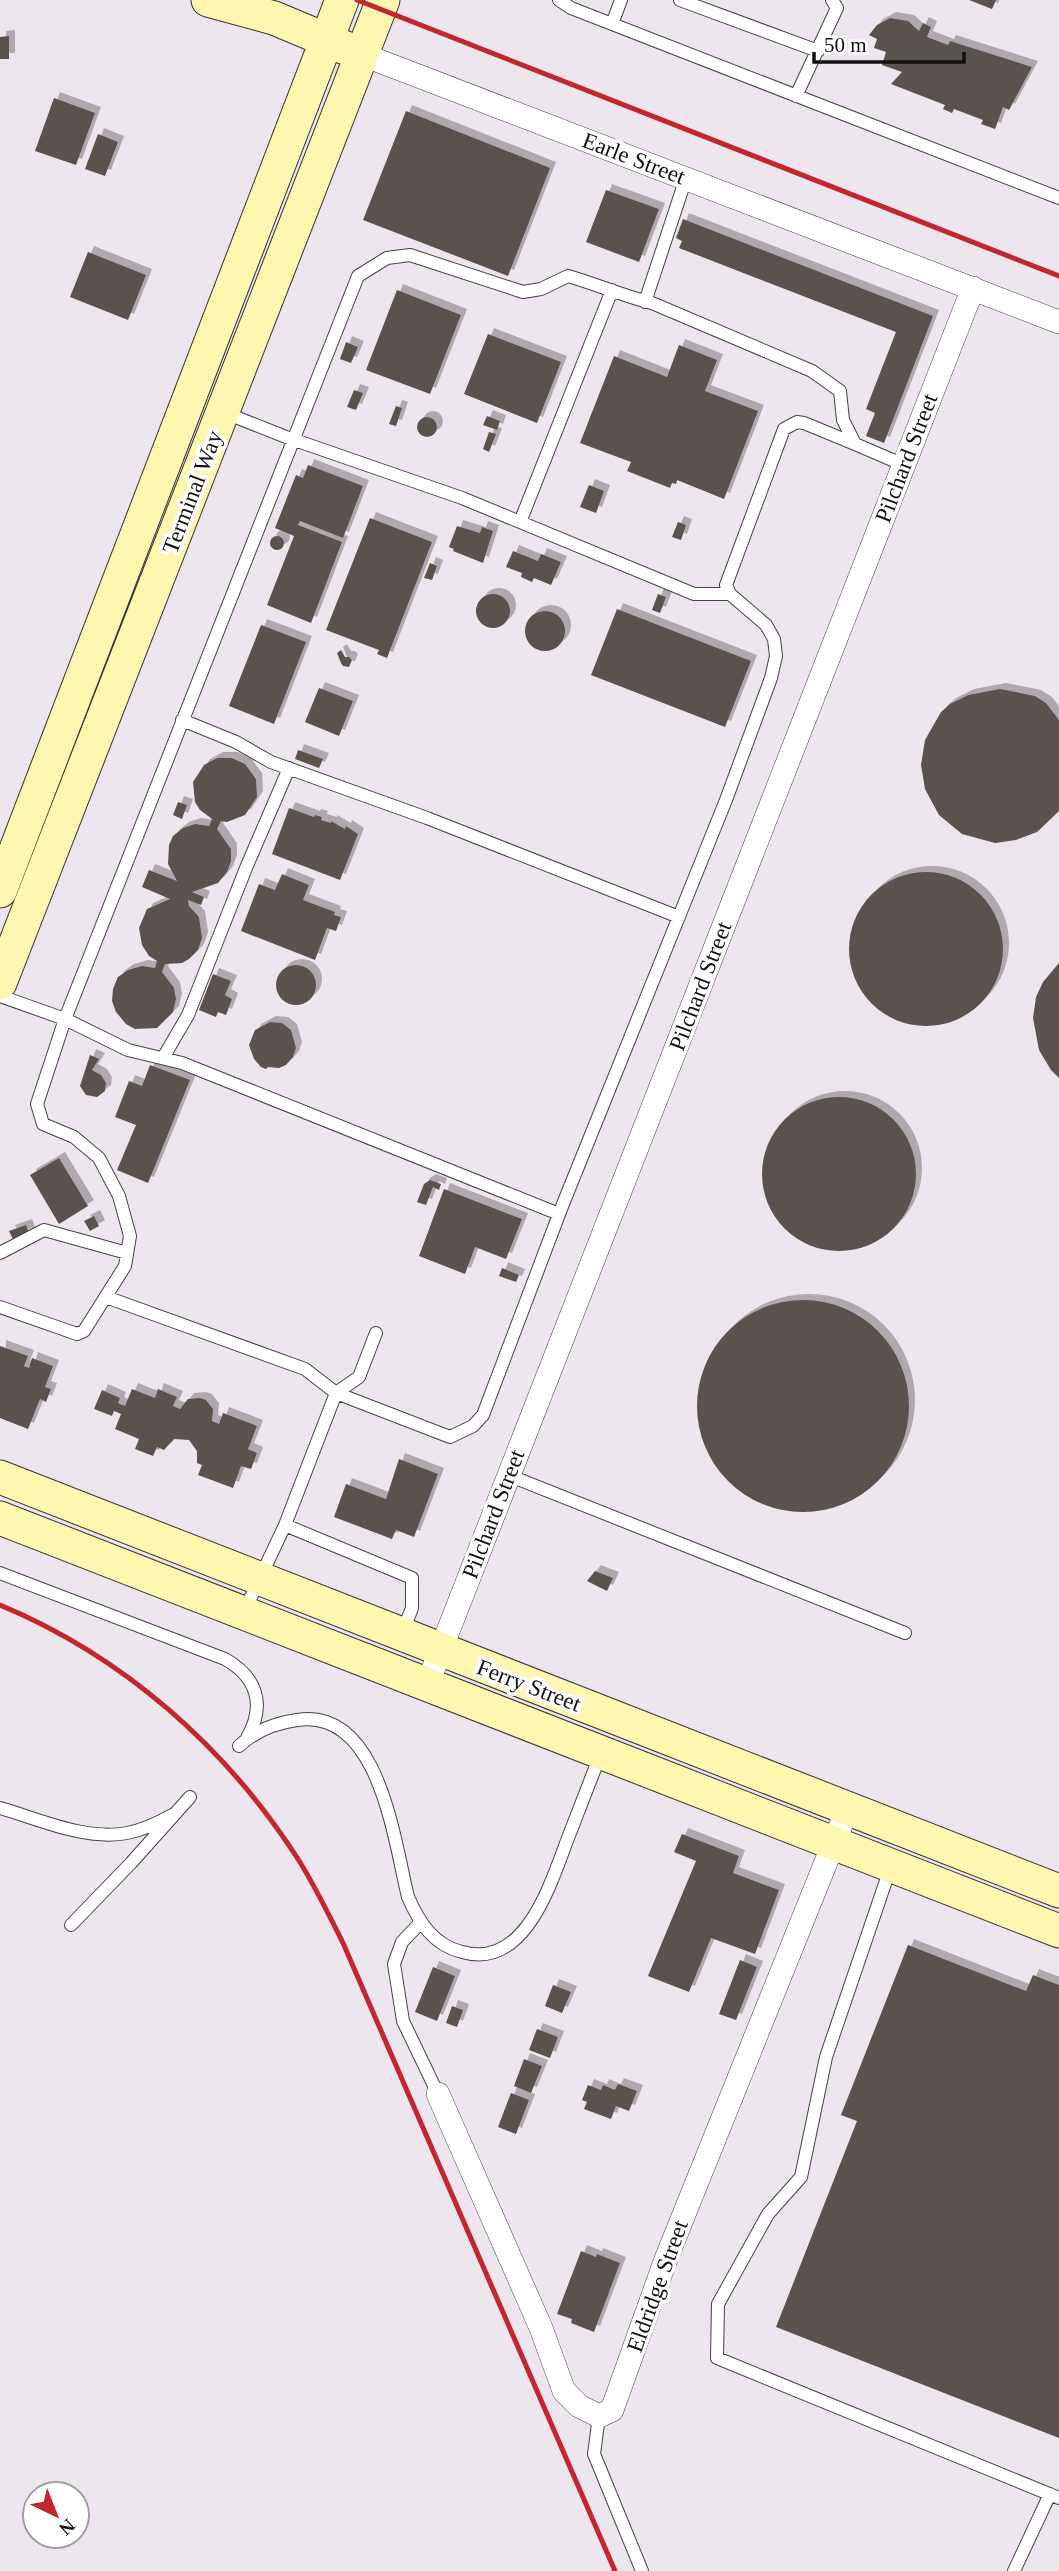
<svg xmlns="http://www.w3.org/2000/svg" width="1059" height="2571" font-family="'Times New Roman',serif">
	<defs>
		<filter id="shadow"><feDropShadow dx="6" dy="-6" stdDeviation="0" flood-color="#0004"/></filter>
	</defs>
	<rect width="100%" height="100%" fill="#fffdf5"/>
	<path fill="#eee6ef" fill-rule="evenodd" d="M0,0H1059V2571H0ZM35,2494H77V2536H35Z"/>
	<path fill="#5a524d" filter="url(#shadow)" d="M969,0H996L992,9Z
		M890,18L908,21L919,31L923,23L931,27L927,37L948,45L950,41L1032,67L1009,110L1003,107L995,129L981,124L983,120L954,109L952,113L943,109L945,105L891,84L902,72L882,65L886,52L874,48L877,39L869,35L877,25Z
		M9,36V59H0V37Z
		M54,98L95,113L76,165L35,151Z
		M406,111L550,168L508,276L363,220Z
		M98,134L118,142L105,176L85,169Z
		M606,190L659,209L639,262L586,242Z
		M683,219L933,316L884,443L866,436L875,413L866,409L896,332L679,248L682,241L676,238Z
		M88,252L146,275L128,320L70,297Z
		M397,290L461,315L430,394L366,370Z
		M488,334L561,362L537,423L464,394Z
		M346,342L358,347L351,363L340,359Z
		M679,345L717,360L705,391L758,411L724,499L677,480L676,484L672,483L670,488L627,471L631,462L580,443L614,356L667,377Z
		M354,390L363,393L356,410L347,407Z
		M396,406L402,408L396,426L389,424Z
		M487,416L500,421L497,430L483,425Z
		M417 427a10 10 0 1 1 20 0a10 10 0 1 1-20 0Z
		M489,432L496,434L489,452L483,449Z
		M308,465L363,486L343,538L300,521L298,525L342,542L311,623L267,605L294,536L275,528L296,475L303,478Z
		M589,485L604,491L596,513L580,507Z
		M370,518L432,542L387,658L377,654L379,650L326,630Z
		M678,522L686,525L681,540L672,537Z
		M457,526L480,533L482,527L493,531L483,563L453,551L454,549L449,547Z
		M270 543a7 7 0 1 1 14 0a7 7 0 1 1-14 0Z
		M513,551L538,561L541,554L561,562L551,585L534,578L532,582L521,577L522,573L506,567Z
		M430,563L437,566L432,580L424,578Z
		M476 611a17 17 0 1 1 34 0a17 17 0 1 1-34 0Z
		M658,594L666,597L660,613L652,610Z
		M617,609L751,661L725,727L591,675Z
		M525 631a20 20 0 1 1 40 0a20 20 0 1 1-40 0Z
		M261,625L306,642L274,724L229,706Z
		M341,650L345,657H349L352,660L349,667L343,666L341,663L337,653Z
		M319,688L353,701L339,736L305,722Z
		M1000,689L1035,696L1046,703L1059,720V811L1037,832L1016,840L995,843L962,834L939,815L925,789L921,765L925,740L941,712L950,704L968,695Z
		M298,750L323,759L319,768L295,759Z
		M217,758H232L245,764L256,779L257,797L245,815L227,822L221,821L217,829L231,849V861L227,872L218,883L192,892L204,897L201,905L188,900L189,906L199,917L202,938L198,950L189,959L182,963L165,964L162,972L174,988L176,999L173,1012L157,1028L135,1029L126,1024L116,1012L112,1001L113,989L118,977L128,970L142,966L155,968L157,961L149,956L142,945L139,928L147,909L170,899L142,887L149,870L177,881L168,864L169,845L173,836L183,828L195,824L209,826L212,819L200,810L195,802L193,782L204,765Z
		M178,802L187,805L182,819L173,815Z
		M289,808L314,817L315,815L322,817L321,820L331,823V821L345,829L346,826L358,834L340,880L272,854Z
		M849 949a77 77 0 1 1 154 0a77 77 0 1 1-154 0Z
		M282,874L309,885L303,900L335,912L334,915L341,917L336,931L327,928L315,960L241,931L259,884L275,890Z
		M1059,963V1078L1051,1070L1039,1050L1033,1018L1036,997L1043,982Z
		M276 985a20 20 0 1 1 40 0a20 20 0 1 1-40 0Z
		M213,974L231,981L225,995L232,999L226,1015L218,1012L216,1017L199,1010Z
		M270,1022L282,1023L291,1030L296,1048L293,1057L286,1065L279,1068L268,1067L266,1069L261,1067L254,1059L249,1045L255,1030Z
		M90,1055L99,1059L92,1070L101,1075L106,1083L105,1091L97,1097L86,1095L80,1086Z
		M150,1065L190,1080L148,1183L117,1170L136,1125L115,1117L129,1081L142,1086Z
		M762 1174a77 77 0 1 1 154 0a77 77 0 1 1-154 0Z
		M59,1158L88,1206L59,1224L30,1175Z
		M430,1180L441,1184L439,1190L433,1187L426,1205L417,1202L424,1184Z
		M444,1189L522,1219L506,1259L475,1247L465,1274L419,1256Z
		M94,1216L99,1226L90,1231L84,1221Z
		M26,1225L29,1233L13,1239L9,1231Z
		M502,1268L519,1275L516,1282L499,1276Z
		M697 1406a106 106 0 1 1 212 0a106 106 0 1 1-212 0Z
		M0,1346L28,1356L24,1366L29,1368L32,1358L53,1366L45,1387L51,1389L46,1402L40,1399L28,1429L0,1418Z
		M132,1389L155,1398L158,1389L177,1397L173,1406L180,1409L188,1399L200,1398L206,1400L213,1409L212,1421L219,1424L223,1413L257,1426L248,1449L257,1453L251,1469L241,1466L233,1488L198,1475L202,1465L197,1463V1451L189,1440L174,1439L164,1450L157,1447L153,1456L135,1449L139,1439L115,1429L121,1414L114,1411L112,1416L94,1409L102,1390L120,1398L118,1403L125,1406Z
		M399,1459L438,1474L414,1537L396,1530L392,1539L334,1517L346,1484L386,1499Z
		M595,1571L613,1578L607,1591L587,1581Z
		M682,1834L739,1856L733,1873L779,1890L755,1954L711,1938L689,1992L648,1976L696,1861L674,1852Z
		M908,1945L1026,1991L1033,1975L1059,1985V2438L776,2327L857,2121L841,2115Z
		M740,1960L757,1967L736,2020L719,2014Z
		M433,1967L455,1976L437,2021L415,2012Z
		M553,1985L571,1992L562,2013L545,2006Z
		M452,2006L463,2010L457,2027L446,2023Z
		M537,2029L558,2037L550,2058L529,2050Z
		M524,2059L542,2066L531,2093L514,2086Z
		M618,2084L637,2091L629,2111L616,2106L611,2119L584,2109L587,2102L582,2100L588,2085L601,2090L603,2085L615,2090Z
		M511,2093L529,2100L516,2134L498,2127Z
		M581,2251L596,2257L597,2254L620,2263L594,2332L571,2323L572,2319L557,2314Z"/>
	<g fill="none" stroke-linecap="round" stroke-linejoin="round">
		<g stroke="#444" stroke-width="14">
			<path id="lane" d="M559,0L571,8L1059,198
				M680,0L818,51
				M612,24L621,0
				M796,96L837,8L832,0
				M645,302L686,178
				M223,412L286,437L462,498L694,594H730
				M520,522L612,290
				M182,720L236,742L271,762L427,818L679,917
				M0,996L65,1019L128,1050L182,1063L559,1214
				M163,1058L188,1015L246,868L289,768
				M0,1253L44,1230L127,1253
				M106,1297L305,1369L336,1393L285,1525L245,1610
				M0,1307L77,1334L84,1331L125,1266L130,1236L119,1196L99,1158L74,1137L43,1124L37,1104L65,1019L358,276L387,258L410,255L523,292L541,289L568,276C596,284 623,296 652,303L812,371L840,391L843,420L855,444L904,465
				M336,1393L450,1437L473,1426L483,1415L561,1209L726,800L771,678L776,656L774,639L766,625L730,594L726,585L784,429L797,422L804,423L855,444
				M336,1393L359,1377L376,1333
				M508,1475L905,1633
				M285,1525L412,1578V1608L402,1634
				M0,1573L225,1659C257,1677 266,1705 247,1738
				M239,1746C255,1731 275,1723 297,1720C379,1707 394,1840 408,1897C419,1922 433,1945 462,1952C526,1970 551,1882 568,1838C579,1810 590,1782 601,1753
				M0,1808C39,1819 86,1841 127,1833C143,1830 158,1823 172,1815
				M891,1866L826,2057L801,2177L768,2214L718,2304L717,2358L1059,2498
				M420,1923L402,1942L394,1964L403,2021L438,2094
				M71,1925L131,1863L190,1797
				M599,2416L594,2454L642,2571
				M1014,2571L1050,2494"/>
		</g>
		<g stroke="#444" stroke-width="24">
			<path id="street" d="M361,54L1059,322
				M427,1685L973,288
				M438,2094L541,2328L564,2391L579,2406L599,2416L612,2410L666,2259L847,1810"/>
		</g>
		<g stroke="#333" stroke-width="35">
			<path id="secondary" d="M208,0L274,18L348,49
				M0,891L342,0
				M0,983L383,0
				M0,1477L1059,1891
				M0,1518L1059,1931"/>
		</g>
		<use href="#lane" stroke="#fff" stroke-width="12"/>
		<use href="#street" stroke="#fff" stroke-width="23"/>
		<use href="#secondary" stroke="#fff6b0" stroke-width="33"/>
		<path stroke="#c4262e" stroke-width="5" d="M357,0L1059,276
			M0,1605C123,1656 226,1747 298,1859C315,1886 329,1915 343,1943L615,2571"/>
	</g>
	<g text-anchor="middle" stroke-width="7" stroke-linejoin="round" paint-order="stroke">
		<g font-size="23" fill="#111" stroke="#fff">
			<text transform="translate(634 158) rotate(21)" y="8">Earle Street</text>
			<text transform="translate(906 458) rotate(-69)" y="8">Pilchard Street</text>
			<text transform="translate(192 492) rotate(-69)" y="8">Terminal Way</text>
			<text transform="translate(700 986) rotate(-69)" y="8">Pilchard Street</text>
			<text transform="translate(493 1514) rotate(-69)" y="8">Pilchard Street</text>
			<text transform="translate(529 1685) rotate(21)" y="8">Ferry Street</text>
			<text transform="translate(657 2286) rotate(-70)" y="8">Eldridge Street</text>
		</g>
	</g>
	<g transform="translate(56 2515) rotate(137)"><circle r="33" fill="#ffffff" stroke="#a0a0a0" stroke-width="2"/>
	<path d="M0-5L12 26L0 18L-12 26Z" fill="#c4262e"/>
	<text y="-10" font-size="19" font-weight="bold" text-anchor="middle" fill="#111111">N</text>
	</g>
	<path d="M814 52v10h150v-10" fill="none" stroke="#111111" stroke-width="3.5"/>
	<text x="824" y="52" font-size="21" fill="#111111" stroke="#ffffff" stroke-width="5" paint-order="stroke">50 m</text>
</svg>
